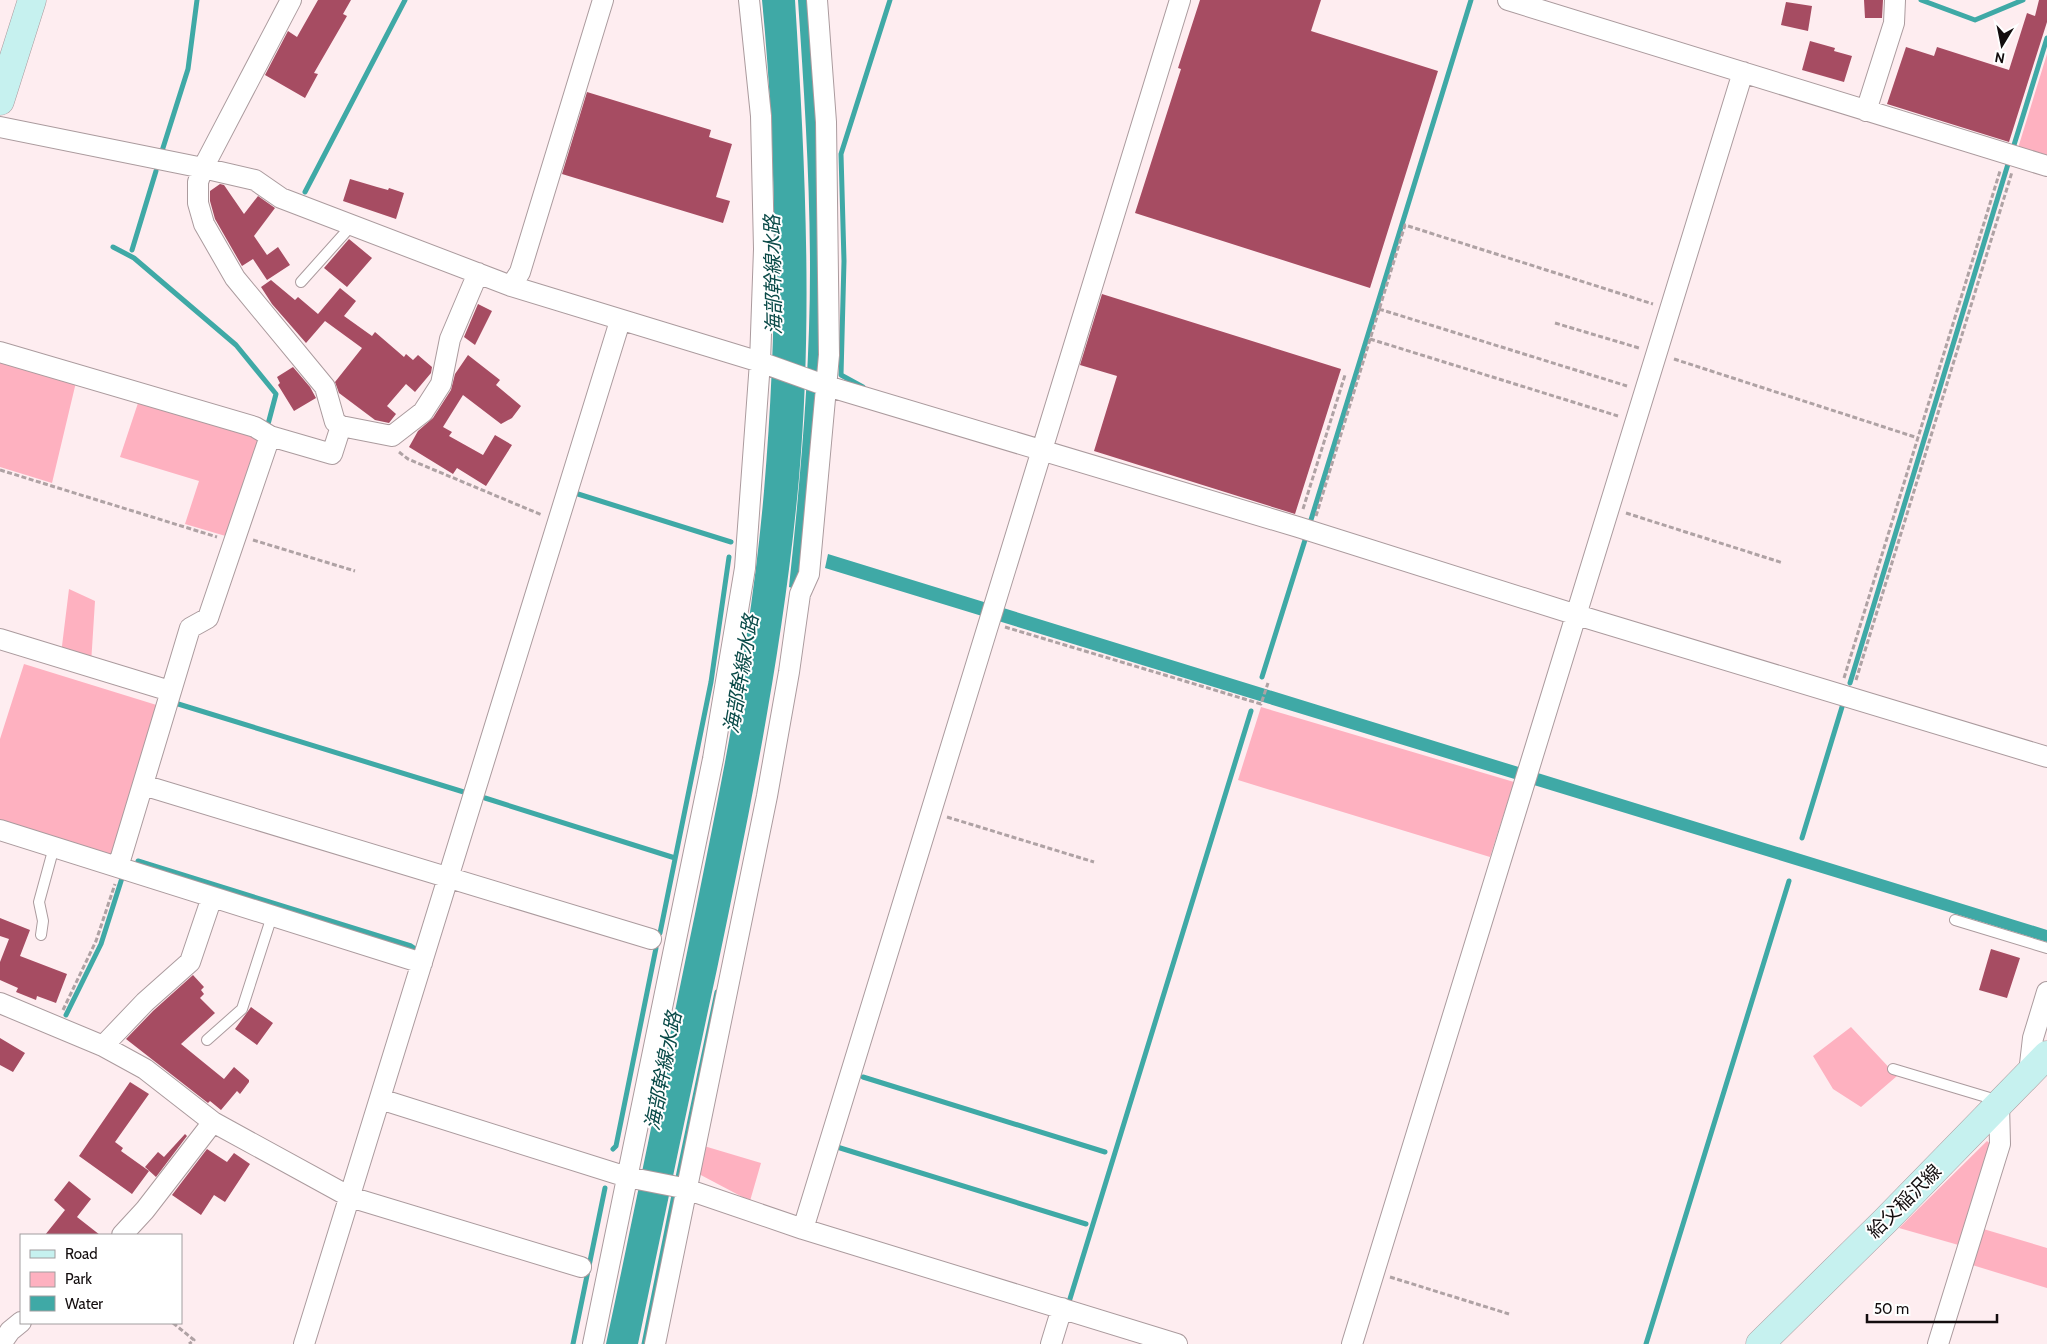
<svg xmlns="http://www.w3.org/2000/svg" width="2047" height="1344" font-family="Cabin,'Noto Sans JP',sans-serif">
	<rect width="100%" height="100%" fill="#feedf0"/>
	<path fill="#feb1c0" d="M2047,54V157L2018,148Z
		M0,356L77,378L52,483L0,467Z
		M140,397L262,435L229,537L185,524L199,481L120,457Z
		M69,589L95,601L91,664L61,654Z
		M24,664L163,707L117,857L0,823V739Z
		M1261,707L1514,782L1490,857L1238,780Z
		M1851,1027L1897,1076L1861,1107L1833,1089L1813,1056Z
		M1987,1141L1993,1146L1962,1246L1899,1228Z
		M704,1146L761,1163L750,1201L697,1173Z
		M1980,1228L2047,1248V1288L1969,1264Z"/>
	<path fill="#3fa9a6" d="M762,0H795C805,160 813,318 799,478C784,644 751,806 717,969C690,1094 664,1219 638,1344H606C637,1199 666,1054 696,909C724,771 752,632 764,491C778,328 778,163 762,0Z
		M798,0H810L820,161V366L803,570L795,589L789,587C800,482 810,376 810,269C810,179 804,90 798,0Z
		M828,554L2047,930V942L825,568Z"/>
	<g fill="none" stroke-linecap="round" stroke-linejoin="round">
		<path stroke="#3fa9a6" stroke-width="5" d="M1921,0L1975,20L2023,0
			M2014,145L2047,38
			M165,152L162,151L188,69L197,0
			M305,192L405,0
			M113,247L134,258L236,345L276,394L267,428
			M132,250L156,171
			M863,387L841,375L844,261L841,154L890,0
			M578,494L731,542
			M1310,523L1471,0
			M1262,677L1305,540
			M1850,683L2008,164
			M175,703L467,793
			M485,798L675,858
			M1802,838L1842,707
			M138,861L411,946L417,950
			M660,933L711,682L729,557
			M66,1015L101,944L122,878
			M863,1077L1105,1152
			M837,1147L1086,1224
			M613,1149L616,1146L656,948
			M677,1182L717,992
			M1069,1302L1251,711
			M573,1344L605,1188
			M644,1344L675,1190
			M1646,1344L1789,881"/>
	</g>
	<path fill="#a64c62" d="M318,0H351L343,14L347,16L314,73L318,74L305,98L265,75L288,31L297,37Z
		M1200,0H1321L1311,31L1438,71L1370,288L1135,213L1181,69L1178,68Z
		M1864,0H1883L1882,18H1865Z
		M2039,0H2047V22L2009,142L1887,104L1906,47L1934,56L1937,47L2009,70L2027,13L2035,16Z
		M1786,2L1812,6L1808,31L1781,25Z
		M1810,41L1835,48L1834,51L1852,56L1844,82L1802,70Z
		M587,92L711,130L709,137L732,144L716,197L730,201L723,223L562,174Z
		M350,179L377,187L388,190L389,188L404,193L396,219L343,201Z
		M220,184L224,185L244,214L258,196L275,208L254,236L267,255L278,247L290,265L267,280L253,259L242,266L215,219L210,201V191Z
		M349,239L372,258L347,287L324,268Z
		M271,280L295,300L298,297L318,314L340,288L356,301L344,316L372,336L375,332L404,357L406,354L413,360L418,355L432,367L431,373L415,392L406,384L387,406L396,414L389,423L375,420L339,393L335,382L362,348L325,321L306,343L272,304L261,287Z
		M1102,294L1341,369L1295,514L1094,451L1117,376L1080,365Z
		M478,304L492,311L475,345L464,337Z
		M468,355L500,380L496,385L521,406L512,418L501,424L463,395L443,427L452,432L449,436L483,455L495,435L512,445L486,486L457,468L453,474L409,447L418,431L433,418L451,390L455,374Z
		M293,367L310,387L316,398L294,411L278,385L280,383L277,377Z
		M0,918L30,930L20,956L67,974L56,1003L37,996L36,1000L16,992L18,988L0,980V962L9,939L0,936Z
		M1991,949L2020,958L2007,998L1979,990Z
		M193,975L204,987L201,990L204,994L200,998L215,1013L181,1044L224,1079L234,1067L249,1080V1082L240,1094L237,1091L221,1110L210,1101L208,1103L126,1039L153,1011Z
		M251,1007L273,1023L257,1045L235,1029Z
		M0,1038L25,1053L13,1072L0,1065Z
		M130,1082L149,1094L115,1142L123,1148L121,1151L149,1171L132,1194L79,1156Z
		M185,1134L187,1136L156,1177L145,1167L158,1152L164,1157Z
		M207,1149L227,1162L234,1153L250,1164L225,1202L214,1195L201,1215L172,1195Z
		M69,1181L91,1199L77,1217L100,1235H45L65,1210L54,1200Z"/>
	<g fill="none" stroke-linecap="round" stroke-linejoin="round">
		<g stroke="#ab9b9e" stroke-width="12">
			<path id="lane" d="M301,282L352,225
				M1955,920L2047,948
				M41,935L43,921L39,902L54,847
				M207,1040L242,1009L272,916
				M1893,1069L1993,1099L1998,1104"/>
		</g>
		<g stroke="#ab9b9e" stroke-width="22">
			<path id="street" d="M291,0L203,168L198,182V203L204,224L235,278L325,387L335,422L341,426L392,436L423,412L441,384L450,339L478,273
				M1508,0L2047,166
				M1866,111L1894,23L1895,0
				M0,127L203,168L255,180L281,198L511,286L760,362L827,386L1298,527L1577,615L2047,757
				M511,286L520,272L603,0
				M0,352L255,427L270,436L208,618L190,628L118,867
				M270,436L332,454L341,426
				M0,639L170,691
				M143,785L651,939
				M0,830L422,963
				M0,1003L103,1046L145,1069L213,1122L350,1197L581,1267
				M103,1046L145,1002L190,962L212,897
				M2029,1073L2033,1038L2047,992
				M380,1099L627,1177L683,1188L803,1229L1177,1344
				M803,1229L1180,0
				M122,1235L145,1210L213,1122
				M1,1344L10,1331L21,1322
				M304,1344L620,321
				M593,1344L713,759L745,568L760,362L764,249L761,116L749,0
				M655,1344L767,796L789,672L800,594L809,574L829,355L826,122L817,0
				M1051,1344L1062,1308
				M1352,1344L1743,72
				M1938,1344L2000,1144L1999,1104"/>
		</g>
		<g stroke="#ab9b9e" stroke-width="29">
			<path id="secondary" d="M0,101L32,0
				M1760,1344L1885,1221L2047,1055"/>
		</g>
		<path stroke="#afa2a4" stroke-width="3" stroke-dasharray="5 2.5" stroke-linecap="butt" d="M1379,309L1627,386
			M1555,323L1639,348
			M1370,339L1618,416
			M1674,359L1918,438
			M399,452L408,459L542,515
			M0,470L217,537
			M1303,509L1345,375
			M1626,513L1783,563
			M1316,516L1405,225L1653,304
			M253,540L355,571
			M1005,627L1261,704L1268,683
			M1844,678L2000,171
			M1856,680L2012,172
			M947,817L1094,862
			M63,1010L96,941L115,884
			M1390,1277L1509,1314
			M173,1323L194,1340L189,1344"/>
		<use href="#lane" stroke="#fff" stroke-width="10"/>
		<use href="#street" stroke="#fff" stroke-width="20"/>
		<use href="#secondary" stroke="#c6f1ef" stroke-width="28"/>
	</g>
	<g text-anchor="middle" stroke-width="4" stroke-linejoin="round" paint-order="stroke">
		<g font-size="19" fill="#130d0e" stroke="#fff">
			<text transform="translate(1904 1201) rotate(-45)" y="7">給父稲沢線</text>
		</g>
		<g font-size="20" font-style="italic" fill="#0a4a48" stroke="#fff">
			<text transform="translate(773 275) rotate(-91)" y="7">海部幹線水路</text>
			<text transform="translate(741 674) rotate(-80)" y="7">海部幹線水路</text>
			<text transform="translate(663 1071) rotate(-79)" y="7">海部幹線水路</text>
		</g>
	</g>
	<rect x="20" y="1234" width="162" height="90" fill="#ffffff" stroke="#a19e9f"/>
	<rect x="30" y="1250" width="25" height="8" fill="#c6f1ef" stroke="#a19e9f"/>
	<text x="65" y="1259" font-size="15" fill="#130d0e">Road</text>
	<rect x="30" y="1272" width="25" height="15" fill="#feb1c0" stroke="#a19e9f"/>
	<text x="65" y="1284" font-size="15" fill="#130d0e">Park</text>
	<rect x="30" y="1296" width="25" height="15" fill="#3fa9a6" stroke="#a19e9f"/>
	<text x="65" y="1309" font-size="15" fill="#130d0e">Water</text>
	<g transform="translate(2002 45) rotate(190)" stroke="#ffffff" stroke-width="4" paint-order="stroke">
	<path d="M0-4L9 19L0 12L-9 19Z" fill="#130d0e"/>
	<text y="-8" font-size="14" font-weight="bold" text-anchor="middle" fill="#130d0e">N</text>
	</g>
	<path d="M1867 1314v8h130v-8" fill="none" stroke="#130d0e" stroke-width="2.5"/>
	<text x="1874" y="1314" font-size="15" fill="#130d0e" stroke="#ffffff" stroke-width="4" paint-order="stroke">50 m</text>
</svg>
